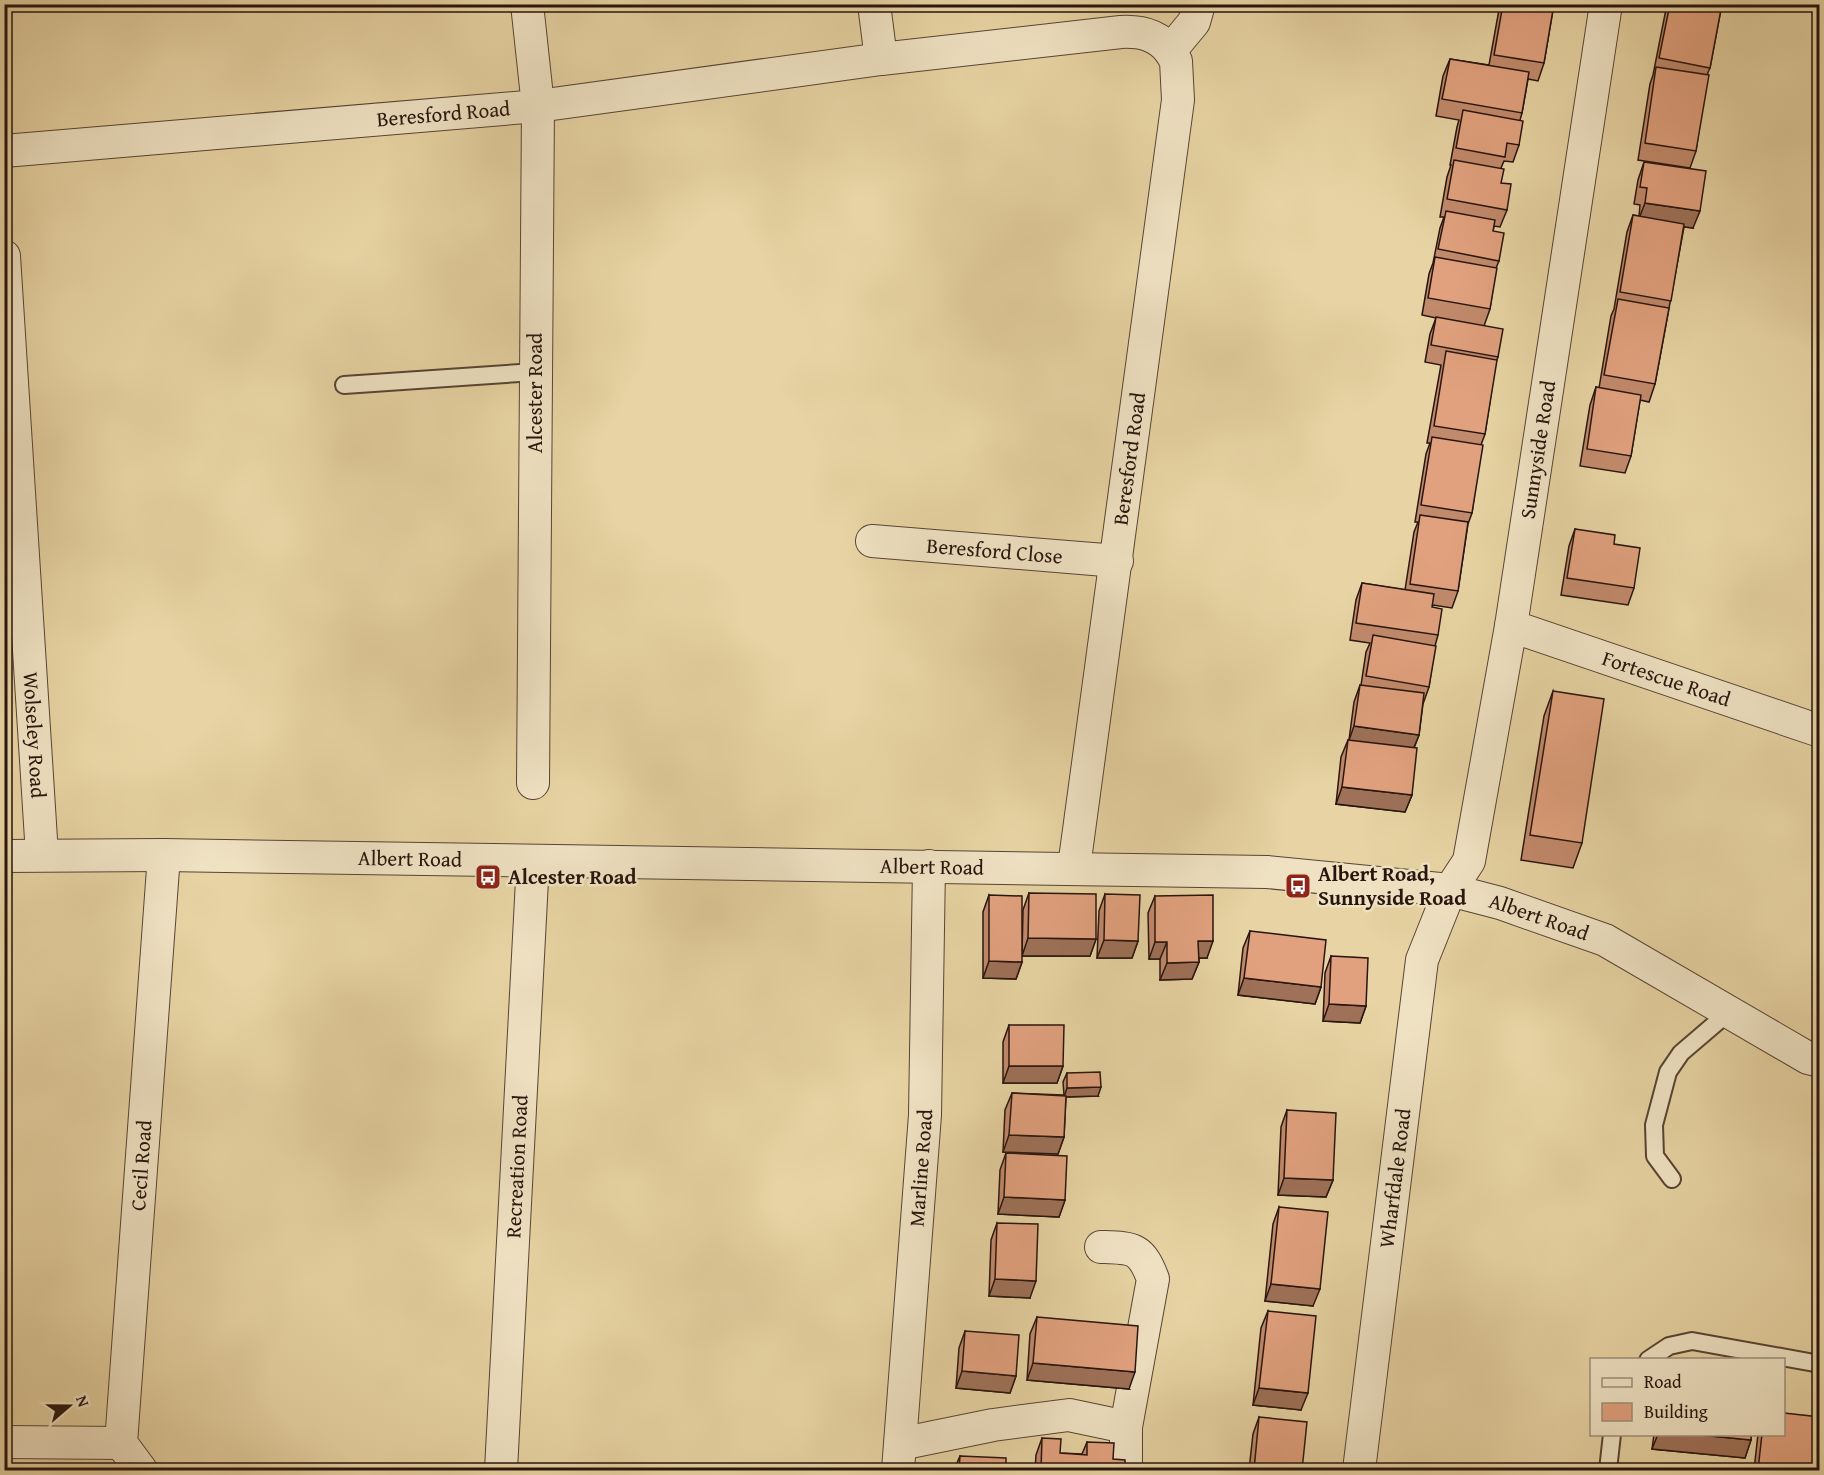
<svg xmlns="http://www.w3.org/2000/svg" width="1824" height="1475" font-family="'Gentium Book Plus',serif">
	<rect width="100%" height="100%" fill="#e7d3a3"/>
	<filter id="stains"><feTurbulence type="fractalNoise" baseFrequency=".00333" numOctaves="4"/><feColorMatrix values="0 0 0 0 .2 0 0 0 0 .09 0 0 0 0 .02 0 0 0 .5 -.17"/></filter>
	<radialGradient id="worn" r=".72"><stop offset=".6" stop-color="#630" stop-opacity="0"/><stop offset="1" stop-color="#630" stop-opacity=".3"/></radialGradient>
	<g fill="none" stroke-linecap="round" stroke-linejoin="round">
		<g stroke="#584433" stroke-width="20">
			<path id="service" d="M344,385L535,372
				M1672,1179L1655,1156L1654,1125L1668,1072L1681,1053L1729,1012
				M1648,1360L1669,1346L1692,1341L1820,1364
				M1608,1470L1612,1434"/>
		</g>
		<g stroke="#584433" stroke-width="34">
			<g id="minor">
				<path d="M527,4L538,106L533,783"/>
				<path d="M874,4L881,59"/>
				<path id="s1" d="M4,151L538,106L881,59L1121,32C1141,31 1158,35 1170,51"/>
				<path id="s2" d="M4,256L42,855"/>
				<path id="s3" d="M872,541L1117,561"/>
				<path id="s4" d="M1511,626L1820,731"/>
				<path id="s5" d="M4,856L164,855L1267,872L1450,890L1500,903L1605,940L1808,1058L1820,1061"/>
				<path id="s6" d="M1074,867L1178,100L1176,61L1170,51L1194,22L1199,4"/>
				<path d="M1101,1247C1133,1248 1141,1247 1153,1279L1126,1427V1470"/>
				<path d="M4,1442L121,1443"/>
				<path d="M900,1444L993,1425L1069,1415L1126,1427"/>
				<path id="s7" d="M141,1470L121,1443L164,855"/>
				<path id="s8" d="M501,1470L533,861"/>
				<path id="s9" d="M898,1470L925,1115L929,866"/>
				<path id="s10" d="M1359,1470L1422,960L1450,890L1469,861L1511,626L1606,4"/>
			</g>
		</g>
		<use href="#service" stroke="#efe2c3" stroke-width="16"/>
		<use href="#minor" stroke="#efe2c3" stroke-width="32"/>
	</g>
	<path fill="#c28a6c" stroke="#28150e" stroke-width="1.5" d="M1500,4H1554L1544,63L1538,81L1528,79L1522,113L1520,120L1519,145L1513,162L1504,161L1501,168V183L1507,210L1500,227L1494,226L1493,231L1499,261L1496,268L1490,309L1484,326L1498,357L1496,362L1485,434L1481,445L1472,513L1468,524L1458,591L1452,608L1433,605L1432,607L1438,635L1435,646L1429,687L1423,704L1419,735L1414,748L1412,795L1405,812L1336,804L1341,757L1348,740H1349L1354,702L1360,685H1361L1366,652L1370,643L1350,640L1356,600L1362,583L1405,590L1414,532L1418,522H1415L1426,454L1430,443H1427L1441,365L1425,362L1430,334L1436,318L1422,315L1429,274L1433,263L1440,228L1444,217H1440L1447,177L1451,165H1450L1457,127L1459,120L1436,116L1443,76L1450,59L1489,65Z
		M1667,4H1722L1710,68L1707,75L1696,151L1690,168L1638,160L1650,84L1653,75Z
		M1644,162L1693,228L1684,227L1655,384L1649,402L1640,400L1631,456L1625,473L1580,466L1590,405L1596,387L1599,388L1611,316L1614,309L1627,232L1633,215L1639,216L1640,205L1634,204L1638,180Z
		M1575,529L1614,544L1634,588L1628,605L1561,595L1569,546Z
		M1553,691L1582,843L1573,868L1521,860L1544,716Z
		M1029,893L1096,939L1090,956H1022L1023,910Z
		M1105,894L1138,941L1132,958H1097L1099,911Z
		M989,895L1022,962L1016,979L983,978V912Z
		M1155,896L1207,958H1199V962L1192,979L1160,980V959H1149L1148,913Z
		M1250,931L1321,987L1315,1004L1238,995L1243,948Z
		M1331,956L1366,1006L1360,1023L1323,1021L1325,973Z
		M1009,1025L1063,1066L1057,1083H1003V1042Z
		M1067,1073L1098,1096L1066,1097L1064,1137L1058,1154L1003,1152L1005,1110L1012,1093L1064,1095L1063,1082Z
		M1287,1110L1333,1180L1326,1197L1278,1195L1281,1127Z
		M1006,1153L1065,1200L1059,1217L998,1214L1000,1170Z
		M1279,1207L1313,1306L1265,1301L1273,1224Z
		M997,1223L1030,1298L989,1296L991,1240Z
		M1268,1311L1301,1410L1253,1405L1261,1328Z
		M1037,1317L1129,1389L1027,1380L1030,1334Z
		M965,1331L1016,1376L1010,1393L956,1388L959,1348Z
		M1259,1417L1302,1470H1249L1253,1434Z
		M1654,1434H1751V1440L1745,1458L1652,1449Z
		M1758,1434H1784L1820,1470H1754Z
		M1042,1438L1060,1453L1082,1454L1087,1442L1113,1459L1125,1470H1035L1036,1455Z
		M960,1456L1006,1470H954Z"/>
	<path fill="#9e7158" stroke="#28150e" stroke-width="1.5" d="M1645,203L1700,211L1693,228L1638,221Z
		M1354,726L1419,735L1412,752L1348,743Z
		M1342,787L1412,795L1405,812L1336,804Z
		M1028,938L1096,939L1090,956H1022Z
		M1104,940L1138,941L1132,958H1097Z
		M1198,941H1213L1207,958H1192Z
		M1155,942H1167L1160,959H1149Z
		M989,961L1022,962L1016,979L983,978Z
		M1199,962L1192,979L1160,980L1167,963Z
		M1244,978L1321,987L1315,1004L1238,995Z
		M1329,1004L1366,1006L1360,1023L1323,1021Z
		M1009,1066H1063L1057,1083H1003Z
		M1101,1087L1098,1096L1064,1097L1067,1088Z
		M1009,1135L1064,1137L1058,1154L1003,1152Z
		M1284,1178L1333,1180L1326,1197L1278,1195Z
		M1004,1197L1065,1200L1059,1217L998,1214Z
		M995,1279L1036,1281L1030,1298L989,1296Z
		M1271,1284L1320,1289L1313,1306L1265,1301Z
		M1033,1363L1135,1372L1129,1389L1027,1380Z
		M962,1371L1016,1376L1010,1393L956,1388Z
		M1259,1388L1308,1393L1301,1410L1253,1405Z
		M1658,1434H1690L1751,1440L1745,1458L1652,1449Z"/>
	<path fill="#e1a17e" stroke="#28150e" stroke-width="1.5" d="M1503,4H1554L1544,63L1494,55Z
		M1670,4H1722L1710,68L1659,58Z
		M1450,59L1529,72L1522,113L1442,99Z
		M1656,67L1709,75L1696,151L1645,143Z
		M1463,110L1523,121L1519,145L1507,143L1505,157L1456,148Z
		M1454,160L1504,169L1501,183L1511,184L1507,210L1447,199Z
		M1644,162L1706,171L1700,211L1645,203L1647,188L1640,187Z
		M1446,211L1495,220L1493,231L1504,233L1499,261L1438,249Z
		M1633,215L1684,224L1671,301L1620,292Z
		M1435,257L1497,268L1490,309L1428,298Z
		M1618,299L1669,308L1655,384L1604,375Z
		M1436,317L1503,329L1498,357L1431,345Z
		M1446,351L1497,360L1485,434L1434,426Z
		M1596,387L1641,395L1631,456L1587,449Z
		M1432,437L1483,445L1472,513L1421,505Z
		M1420,515L1468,522L1458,591L1410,584Z
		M1575,529L1615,535L1614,544L1640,548L1634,588L1567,578Z
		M1362,583L1434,594L1432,607L1442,609L1438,635L1356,623Z
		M1373,635L1436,646L1429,687L1366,676Z
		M1360,685L1424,693L1419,735L1354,726Z
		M1553,691L1604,699L1582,843L1530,835Z
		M1348,740L1417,748L1412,795L1342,787Z
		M1029,893L1096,894V939L1028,938Z
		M1105,894L1140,895L1138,941L1104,940Z
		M989,895L1022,896V962L989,961Z
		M1213,895V941H1198L1199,962L1167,963V942H1155V896Z
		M1250,931L1326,940L1321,987L1244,978Z
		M1331,956L1368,958L1366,1006L1329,1004Z
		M1009,1025H1064L1063,1066H1009Z
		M1100,1072L1101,1087L1067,1088V1073Z
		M1012,1093L1066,1096L1064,1137L1009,1135Z
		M1287,1110L1336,1113L1333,1180L1284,1178Z
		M1006,1153L1067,1156L1065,1200L1004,1197Z
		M1279,1207L1328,1212L1320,1289L1271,1284Z
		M997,1223L1038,1224L1036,1281L995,1279Z
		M1268,1311L1316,1316L1308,1393L1259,1388Z
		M1037,1317L1138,1326L1135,1372L1033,1363Z
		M965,1331L1019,1335L1016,1376L962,1371Z
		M1784,1413L1820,1417V1470H1758L1762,1434H1784Z
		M1259,1417L1307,1422L1302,1470H1254Z
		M1690,1434H1751V1440Z
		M1042,1438L1061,1439L1060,1453L1087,1455V1442L1114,1443L1113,1459L1125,1460V1470H1041Z
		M960,1456L1006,1458V1470H959Z"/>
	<defs>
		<g id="bus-square" transform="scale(1.35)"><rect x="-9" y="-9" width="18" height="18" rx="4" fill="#8f2418" stroke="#efe2c3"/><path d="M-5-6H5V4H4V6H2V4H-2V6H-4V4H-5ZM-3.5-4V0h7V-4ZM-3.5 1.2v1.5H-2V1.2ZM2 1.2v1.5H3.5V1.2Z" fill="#fff"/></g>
	</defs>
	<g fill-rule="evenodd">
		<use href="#bus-square" x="488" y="877"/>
		<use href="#bus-square" x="1298" y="886"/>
	</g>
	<g text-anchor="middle" stroke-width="5" stroke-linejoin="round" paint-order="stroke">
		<g font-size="21" fill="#28150e" stroke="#efe2c3">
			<text dy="7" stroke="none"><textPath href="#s1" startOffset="441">Beresford Road</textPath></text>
			<text transform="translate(535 393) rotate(-90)" y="7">Alcester Road</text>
			<text dy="7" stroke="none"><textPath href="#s10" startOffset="1041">Sunnyside Road</textPath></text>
			<text dy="7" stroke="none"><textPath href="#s6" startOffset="412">Beresford Road</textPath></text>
			<text dy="7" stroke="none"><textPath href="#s3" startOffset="123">Beresford Close</textPath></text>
			<text dy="7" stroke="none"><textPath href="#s4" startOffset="164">Fortescue Road</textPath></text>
			<text dy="7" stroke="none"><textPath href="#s2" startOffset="480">Wolseley Road</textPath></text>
			<text dy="7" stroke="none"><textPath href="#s5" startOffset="406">Albert Road</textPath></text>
			<text dy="7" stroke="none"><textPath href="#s5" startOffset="928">Albert Road</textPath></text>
			<text dy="7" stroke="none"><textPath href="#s5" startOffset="1540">Albert Road</textPath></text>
			<text dy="7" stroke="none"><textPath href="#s7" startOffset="312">Cecil Road</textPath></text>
			<text dy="7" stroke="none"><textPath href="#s8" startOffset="304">Recreation Road</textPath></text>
			<text dy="7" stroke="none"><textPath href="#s9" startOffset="303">Marline Road</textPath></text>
			<text dy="7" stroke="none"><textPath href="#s10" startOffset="294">Wharfdale Road</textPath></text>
		</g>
		<g font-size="21" font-weight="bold" fill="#28150e" stroke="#efe2c3" text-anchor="start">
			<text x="1318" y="881">Albert Road,<tspan x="1318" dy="24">Sunnyside Road</tspan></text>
			<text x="508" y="884">Alcester Road</text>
		</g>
	</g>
	<rect width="1824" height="1475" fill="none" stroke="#e7d3a3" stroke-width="24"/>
	<rect x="6" y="6" width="1812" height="1463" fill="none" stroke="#28150e" stroke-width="3"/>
	<rect x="12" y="12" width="1800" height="1451" fill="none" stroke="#28150e" stroke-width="1.5"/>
	<rect x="1590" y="1358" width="195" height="78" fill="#efe2c3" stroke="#9f907b" stroke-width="1.5"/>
	<rect x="1602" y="1378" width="30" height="9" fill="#efe2c3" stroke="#9f907b" stroke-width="1.5"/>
	<text x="1644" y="1388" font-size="18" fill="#28150e">Road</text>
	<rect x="1602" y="1403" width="30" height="18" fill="#e1a17e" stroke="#9f907b" stroke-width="1.5"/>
	<text x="1644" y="1418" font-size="18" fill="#28150e">Building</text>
	<g transform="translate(69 1406) rotate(70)" stroke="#efe2c3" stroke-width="4.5" paint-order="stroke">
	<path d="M0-4.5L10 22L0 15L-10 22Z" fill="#28150e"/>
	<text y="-9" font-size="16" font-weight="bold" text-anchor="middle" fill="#28150e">N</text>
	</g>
	<rect width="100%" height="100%" filter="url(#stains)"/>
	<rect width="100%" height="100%" fill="url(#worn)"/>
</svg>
